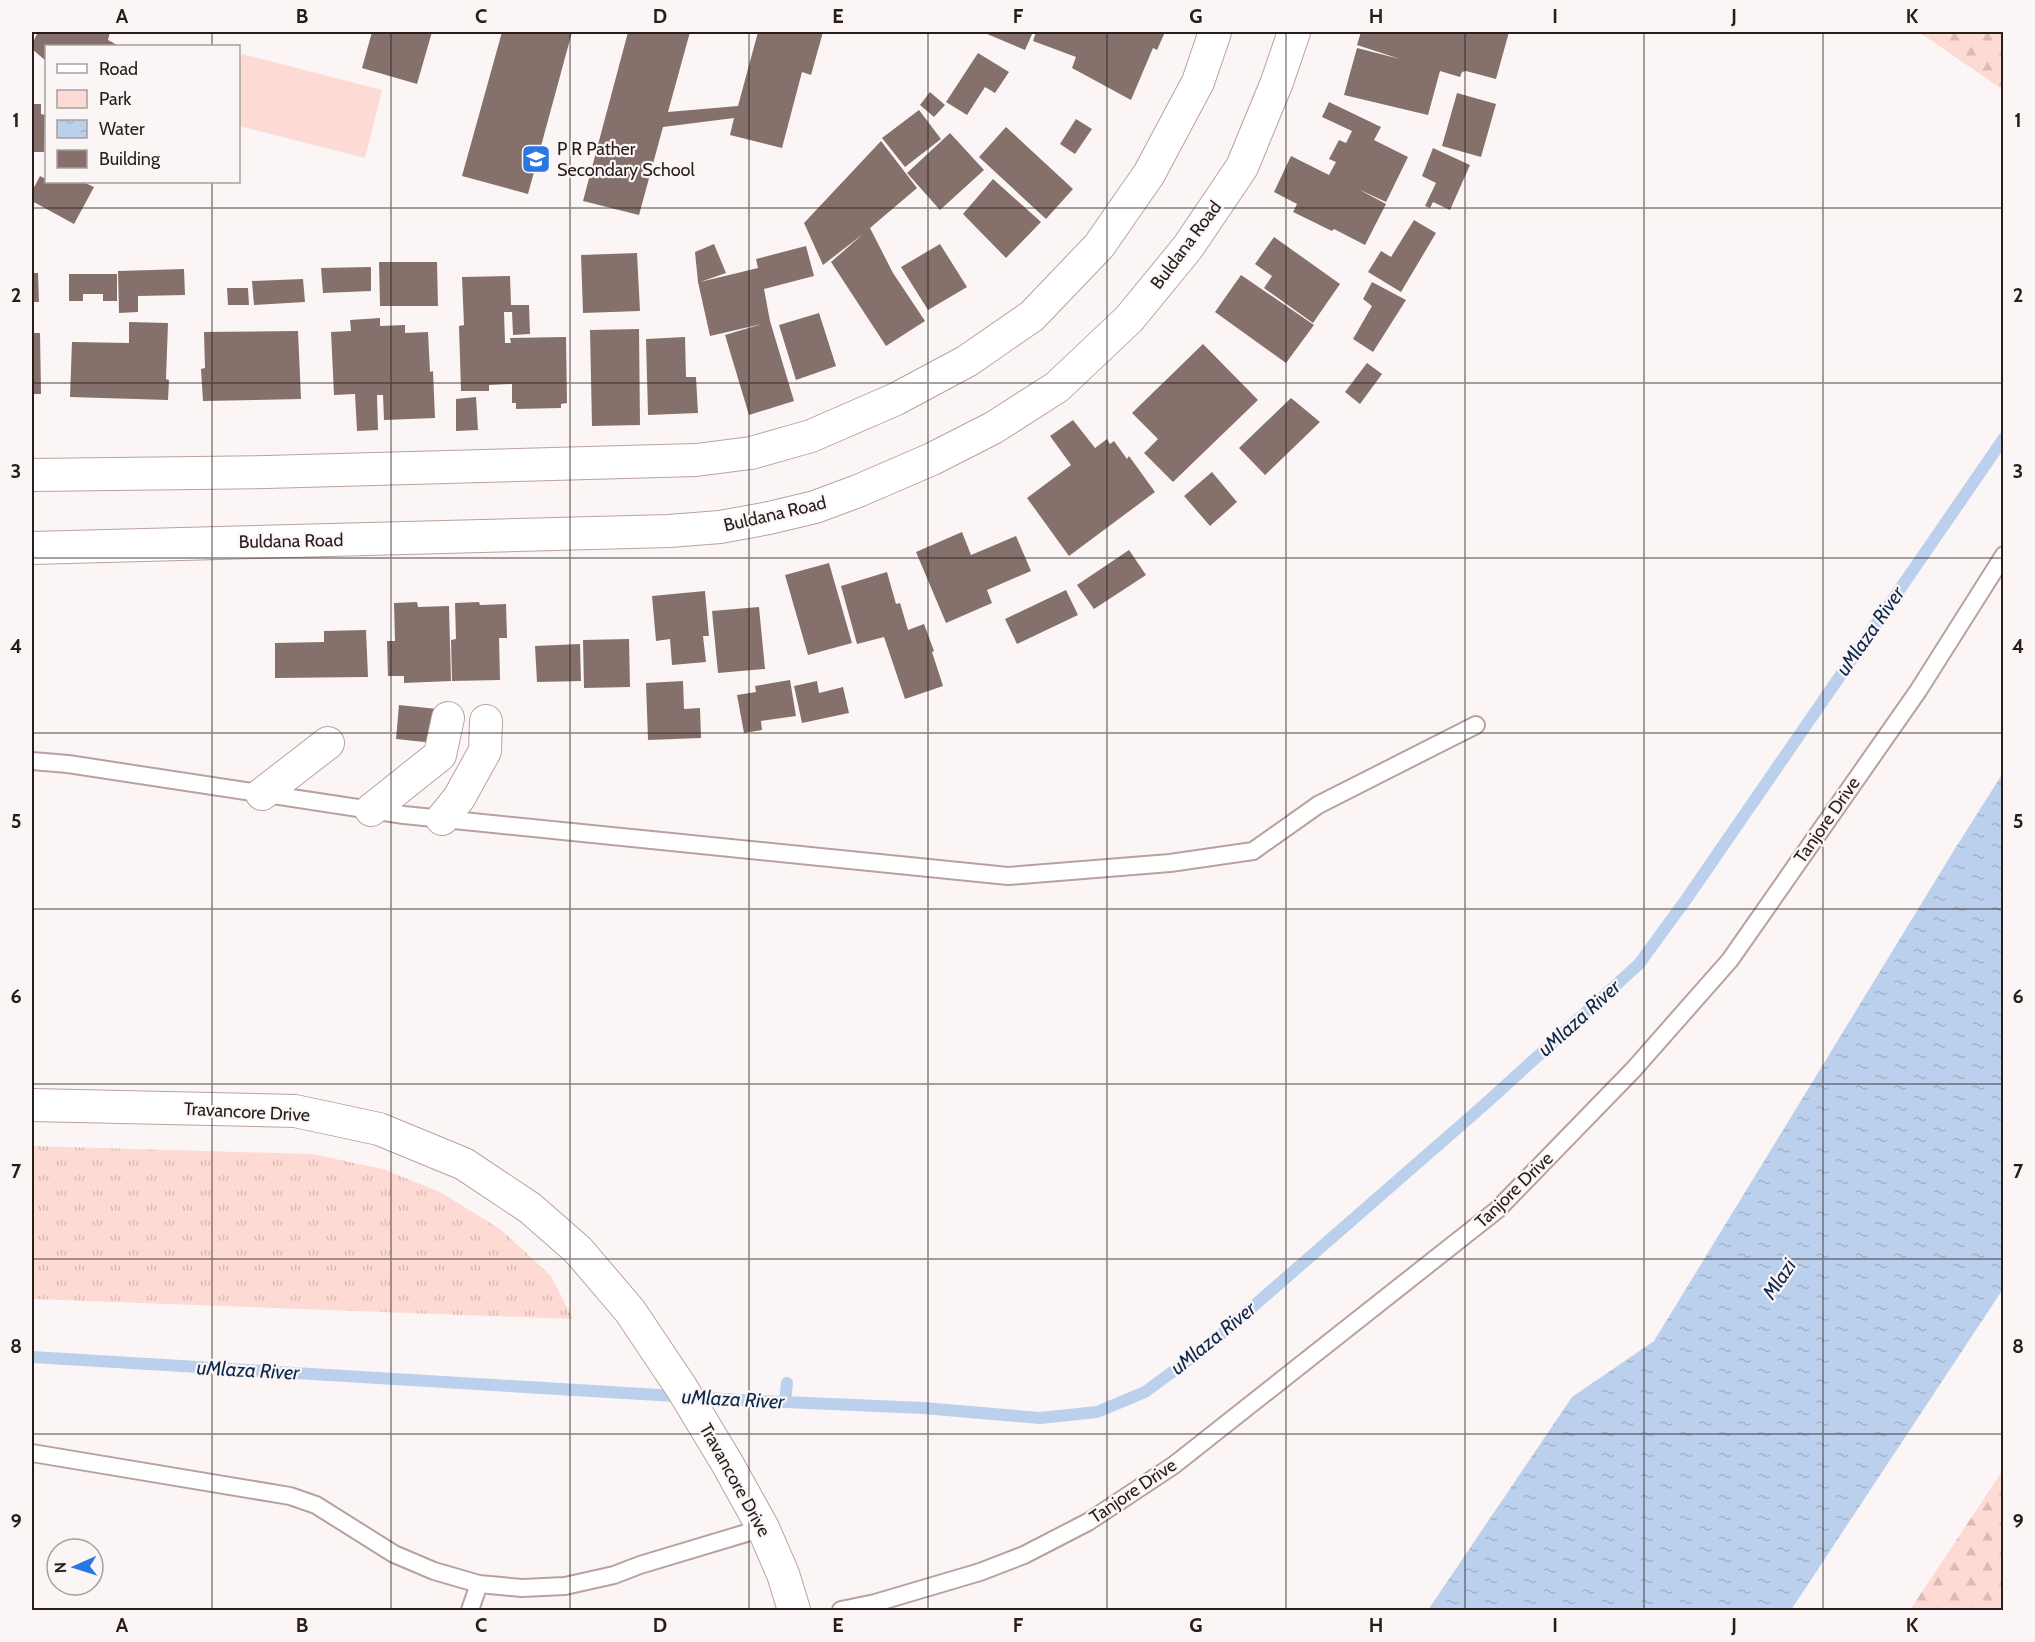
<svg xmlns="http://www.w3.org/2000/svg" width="2035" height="1642" font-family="Cabin,sans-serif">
	<defs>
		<pattern id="grass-tufts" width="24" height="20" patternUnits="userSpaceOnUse" patternTransform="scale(1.5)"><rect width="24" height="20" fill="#fddbd4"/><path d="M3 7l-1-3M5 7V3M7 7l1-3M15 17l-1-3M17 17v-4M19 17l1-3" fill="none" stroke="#d9bcb5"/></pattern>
		<pattern id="forest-firs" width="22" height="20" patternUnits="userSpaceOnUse" patternTransform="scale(1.5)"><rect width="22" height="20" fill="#fddbd4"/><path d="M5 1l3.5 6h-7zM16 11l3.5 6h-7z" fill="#d9bcb5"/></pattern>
		<pattern id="water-ripples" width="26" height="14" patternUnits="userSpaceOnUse" patternTransform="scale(1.5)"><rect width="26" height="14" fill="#bbd0ed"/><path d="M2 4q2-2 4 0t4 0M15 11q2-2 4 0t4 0" fill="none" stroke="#a1b2cb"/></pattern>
	</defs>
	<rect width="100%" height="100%" fill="#fbf6f5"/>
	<path fill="url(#grass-tufts)" d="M32,1146L312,1154L383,1169L440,1192L500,1229L551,1276L573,1319L32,1299Z"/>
	<path fill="url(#forest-firs)" d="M1919,32H2003V90Z
		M2003,1470V1610H1910Z"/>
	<path fill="#fddbd4" d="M242,54L382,90L365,158L239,126L238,68Z"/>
	<path fill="url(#water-ripples)" d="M2003,773V1289L1791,1610H1428L1572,1397L1654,1341L1956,847Z"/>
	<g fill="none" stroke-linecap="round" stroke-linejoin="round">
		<path stroke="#bbd0ed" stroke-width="12" d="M32,1357L741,1400L923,1408L1040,1418L1097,1412L1145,1392L1209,1345L1484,1105L1639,964L1685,901L2004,438
			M785,1402L787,1383"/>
	</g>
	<path fill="#86706c" d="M38,32H110L108,40L119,46H46V61L32,49V44Z
		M372,32H432L417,84L362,68Z
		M502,32H572L528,194L462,176Z
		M628,32H690L668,112L738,106L758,32H823L811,75L802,72L782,148L730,135L734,118L663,127L639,215L583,201Z
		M988,32H1033L1025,50L987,34Z
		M1036,32H1165L1157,50L1153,48L1131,100L1072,68L1076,57L1033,41Z
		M1361,32H1509L1496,79L1466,71L1462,72L1460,77L1440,71L1428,115L1344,95L1357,48L1400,59L1357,45Z
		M978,53L1009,72L995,93L985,87L967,115L946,102Z
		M930,92L945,105L934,117L920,105Z
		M1457,93L1496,104L1481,157L1442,146Z
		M1329,102L1381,127L1374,140L1408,157L1386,202L1358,189L1386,204L1365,245L1334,229L1332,231L1293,212L1297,204L1274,192L1291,156L1329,175L1336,162L1329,159L1339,140L1346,143L1352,131L1322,117Z
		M32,104H41V114L45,115L44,152H32Z
		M919,110L941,139L905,167L882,138Z
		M1076,119L1092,129L1075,154L1060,144Z
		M1006,127L1073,189L1046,219L979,157Z
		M950,133L984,170L940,210L907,173Z
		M881,141L917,188L870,228L893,273L925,321L886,346L831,262L863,234L823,265L804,223Z
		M1433,148L1470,165L1450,210L1433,202L1430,208L1425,206L1436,183L1422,176Z
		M40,176L46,179V182L54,183L55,182H83L94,187L74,224L32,201V191Z
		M993,179L1041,222L1006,258L963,214Z
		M1414,220L1436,233L1401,292L1368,272L1381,251L1391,257Z
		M1274,237L1340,284L1313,323L1264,288L1272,276L1255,264Z
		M714,244L726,273L700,282L758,268L756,259L806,246L814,276L764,289L770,321L794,401L749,415L725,335L762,324L710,336L698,282L695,252Z
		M940,244L967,287L928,310L901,267Z
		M637,253L640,311L583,313L581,255Z
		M379,262H437L438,306H380Z
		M371,267V291L323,293L321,268Z
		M184,269L185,295L138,296V312L119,313L118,271Z
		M32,273H38L39,302H32Z
		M69,274H117V301H103V294H83V301H69Z
		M1241,275L1314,325L1286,363L1215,312Z
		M510,276L511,305H529L530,334L513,335L512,312H504L505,343H511L510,338L566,337L567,403L561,404V408L516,409V403H512V384L489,385V391H461L459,326L464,325L462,277Z
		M303,279L305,302L254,305L252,281Z
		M1372,282L1406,300L1373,352L1353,339L1372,306L1363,299Z
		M227,288H248L249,305H228Z
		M819,313L836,366L796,380L779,325Z
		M380,318V326L405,325V333L428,332L430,372L433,371L435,418L384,420L383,395H377L378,430L357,431L355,394L334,395L331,332L351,331L350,320Z
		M129,322L168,323L166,379L169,380L168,400L70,397L72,342L129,343Z
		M639,329L640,425L592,426L590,330Z
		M298,331L301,399L203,401L201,369L205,368L204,332Z
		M32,333H40L41,394H32Z
		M685,337L686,377H696L698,413L648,415L646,339Z
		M1203,344L1258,400L1173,482L1144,453L1158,439L1132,413Z
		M1367,363L1382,374L1360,404L1345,392Z
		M476,397L478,430L456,431V399Z
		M1291,398L1320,422L1265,475L1239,448Z
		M1073,420L1095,448L1107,439L1110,444L1114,441L1127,459L1129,456L1155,492L1069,556L1027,498L1071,465L1050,436Z
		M1212,472L1237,502L1210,526L1184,496Z
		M962,532L971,555L1016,536L1031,571L987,590L992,603L946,623L916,552Z
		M1129,550L1146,575L1094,609L1077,585Z
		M829,563L852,643L808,655L785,575Z
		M887,572L896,604L900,603L908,630L924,624L934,651L932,652L943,686L905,699L884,637L857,644L841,586Z
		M1066,590L1078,615L1017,644L1005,619Z
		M705,591L709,636H703L706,662L672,665L670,639L656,641L652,596Z
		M417,602L418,607L449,606L451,681L404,683V676H388L387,641H395L394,603Z
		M479,602L480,605L506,604L507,638H499L500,680L452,681L451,640L456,639L455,603Z
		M759,607L765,669L718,673L712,611Z
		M366,630L368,677L275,678V643L324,642V631Z
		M629,639L630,687L584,688L583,640Z
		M580,644L581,681L537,682L535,646Z
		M790,680L796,716L761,721L762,730L744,733L737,695L756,692L755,686Z
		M683,681L684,709L700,708L701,738L648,740L646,683Z
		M817,681L819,693L843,687L849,713L802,723L794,686Z
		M399,705L437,709L434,743L396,739Z"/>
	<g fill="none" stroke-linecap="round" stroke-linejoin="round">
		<g stroke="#b9a29d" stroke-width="20">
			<path id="lane" d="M32,761L68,764L404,815L1008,876L1170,863L1253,851L1318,805L1476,725
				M32,1453L290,1496L316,1505L394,1554L434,1571L479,1584L522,1588L565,1586L614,1575L640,1565L763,1528
				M470,1610L479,1584
				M841,1610L875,1603L980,1572L1024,1555L1088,1522L1174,1465L1497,1210L1634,1069L1730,960L1918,691L2004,555"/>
		</g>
		<g stroke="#b9a29d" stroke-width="34">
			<path id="street" d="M32,475L266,472L696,460L751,453L811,436L896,399L967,361L1032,316L1099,246L1149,174L1198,82L1215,32
				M32,548L669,531L720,527L769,518L815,507L858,491L932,459L993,428L1057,387L1129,319L1188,247L1242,167L1277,82L1294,32
				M262,794L328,743
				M371,810L440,755L448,718
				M442,819L459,798L485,751L486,721
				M32,1105L295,1111L379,1129L464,1164L530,1208L578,1250L630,1311L681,1387L727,1463L763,1528L783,1574L794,1610"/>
		</g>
		<use href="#lane" stroke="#fff" stroke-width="16"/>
		<use href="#street" stroke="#fff" stroke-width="32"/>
	</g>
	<path fill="none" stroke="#271e1c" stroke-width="1.5" stroke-opacity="0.55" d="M212,32V46M391,32V1610M570,32V1610M749,32V1610M928,32V1610M1107,32V1610M1286,32V1610M1465,32V1610M1644,32V1610M1823,32V1610M212,182V1610M32,208H2004M32,383H2004M32,558H2004M32,733H2004M32,909H2004M32,1084H2004M32,1259H2004M32,1434H2004"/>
	<defs>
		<g id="school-square" transform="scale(1.5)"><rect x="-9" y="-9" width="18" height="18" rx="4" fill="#2878e3" stroke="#fbf6f5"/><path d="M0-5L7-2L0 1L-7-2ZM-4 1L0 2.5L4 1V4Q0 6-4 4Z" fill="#fff"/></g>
	</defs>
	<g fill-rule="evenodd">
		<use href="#school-square" x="536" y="159"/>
	</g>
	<g text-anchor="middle" stroke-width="4.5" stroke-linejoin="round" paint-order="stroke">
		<g font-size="18" fill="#271e1c" stroke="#fbf6f5" text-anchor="start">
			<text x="557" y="155">P R Pather<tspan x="557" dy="21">Secondary School</tspan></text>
		</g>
		<g font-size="18" fill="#271e1c" stroke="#fbf6f5">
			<text transform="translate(1186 245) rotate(-53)" y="6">Buldana Road</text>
			<text transform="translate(775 514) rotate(-13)" y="6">Buldana Road</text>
			<text transform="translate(291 541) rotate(-1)" y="6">Buldana Road</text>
			<text transform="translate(1827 820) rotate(-55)" y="6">Tanjore Drive</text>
			<text transform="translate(247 1112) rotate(3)" y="6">Travancore Drive</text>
			<text transform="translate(1514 1190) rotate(-44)" y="6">Tanjore Drive</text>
			<text transform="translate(735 1480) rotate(61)" y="6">Travancore Drive</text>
			<text transform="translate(1133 1491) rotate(-34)" y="6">Tanjore Drive</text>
		</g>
		<g font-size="20" font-style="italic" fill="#0e294f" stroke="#fbf6f5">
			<text transform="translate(1870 631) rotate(-55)" y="7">uMlaza River</text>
			<text transform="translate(1579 1018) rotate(-42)" y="7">uMlaza River</text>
			<text transform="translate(1779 1279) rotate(-56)" y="7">Mlazi</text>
			<text transform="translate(1213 1338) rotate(-39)" y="7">uMlaza River</text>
			<text transform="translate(248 1370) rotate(3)" y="7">uMlaza River</text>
			<text transform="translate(733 1399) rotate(3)" y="7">uMlaza River</text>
		</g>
	</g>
	<rect width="2035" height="1642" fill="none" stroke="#fbf6f5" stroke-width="66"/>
	<rect x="45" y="45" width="195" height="138" fill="#fbf6f5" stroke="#a6a09e" stroke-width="1.5"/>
	<rect x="57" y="64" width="30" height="9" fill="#ffffff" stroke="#a6a09e" stroke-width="1.5"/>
	<text x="99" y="75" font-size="18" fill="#271e1c">Road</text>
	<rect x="57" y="90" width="30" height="18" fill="#fddbd4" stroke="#a6a09e" stroke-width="1.5"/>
	<text x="99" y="105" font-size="18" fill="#271e1c">Park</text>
	<rect x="57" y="120" width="30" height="18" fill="url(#water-ripples)" stroke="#a6a09e" stroke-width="1.5"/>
	<text x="99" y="135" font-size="18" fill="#271e1c">Water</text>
	<rect x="57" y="150" width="30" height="18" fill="#86706c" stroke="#a6a09e" stroke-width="1.5"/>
	<text x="99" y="165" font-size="18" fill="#271e1c">Building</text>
	<g transform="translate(75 1567) rotate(267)"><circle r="28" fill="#fbf6f5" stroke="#a6a09e" stroke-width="1.5"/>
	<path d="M0-4.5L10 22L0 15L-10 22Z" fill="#2878e3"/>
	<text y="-9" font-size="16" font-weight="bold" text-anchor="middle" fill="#271e1c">N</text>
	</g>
	<rect x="33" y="33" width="1969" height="1576" fill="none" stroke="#271e1c" stroke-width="2"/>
	<g font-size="20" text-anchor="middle" font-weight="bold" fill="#271e1c">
		<text x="122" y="23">A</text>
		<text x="302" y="23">B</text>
		<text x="481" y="23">C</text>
		<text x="660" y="23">D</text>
		<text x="838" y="23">E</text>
		<text x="1018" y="23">F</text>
		<text x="1196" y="23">G</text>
		<text x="1376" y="23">H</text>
		<text x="1555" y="23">I</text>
		<text x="1734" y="23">J</text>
		<text x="1912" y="23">K</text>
		<text x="16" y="127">1</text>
		<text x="2018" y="127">1</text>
		<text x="16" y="302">2</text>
		<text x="2018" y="302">2</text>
		<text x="16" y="478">3</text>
		<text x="2018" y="478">3</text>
		<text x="16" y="653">4</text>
		<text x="2018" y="653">4</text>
		<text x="16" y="828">5</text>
		<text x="2018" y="828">5</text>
		<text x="16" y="1003">6</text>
		<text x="2018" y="1003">6</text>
		<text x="16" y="1178">7</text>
		<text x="2018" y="1178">7</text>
		<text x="16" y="1353">8</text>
		<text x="2018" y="1353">8</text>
		<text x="16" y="1528">9</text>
		<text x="2018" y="1528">9</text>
		<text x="122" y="1632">A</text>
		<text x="302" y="1632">B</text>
		<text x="481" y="1632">C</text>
		<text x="660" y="1632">D</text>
		<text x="838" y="1632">E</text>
		<text x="1018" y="1632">F</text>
		<text x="1196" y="1632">G</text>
		<text x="1376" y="1632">H</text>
		<text x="1555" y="1632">I</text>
		<text x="1734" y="1632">J</text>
		<text x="1912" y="1632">K</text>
	</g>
</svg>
